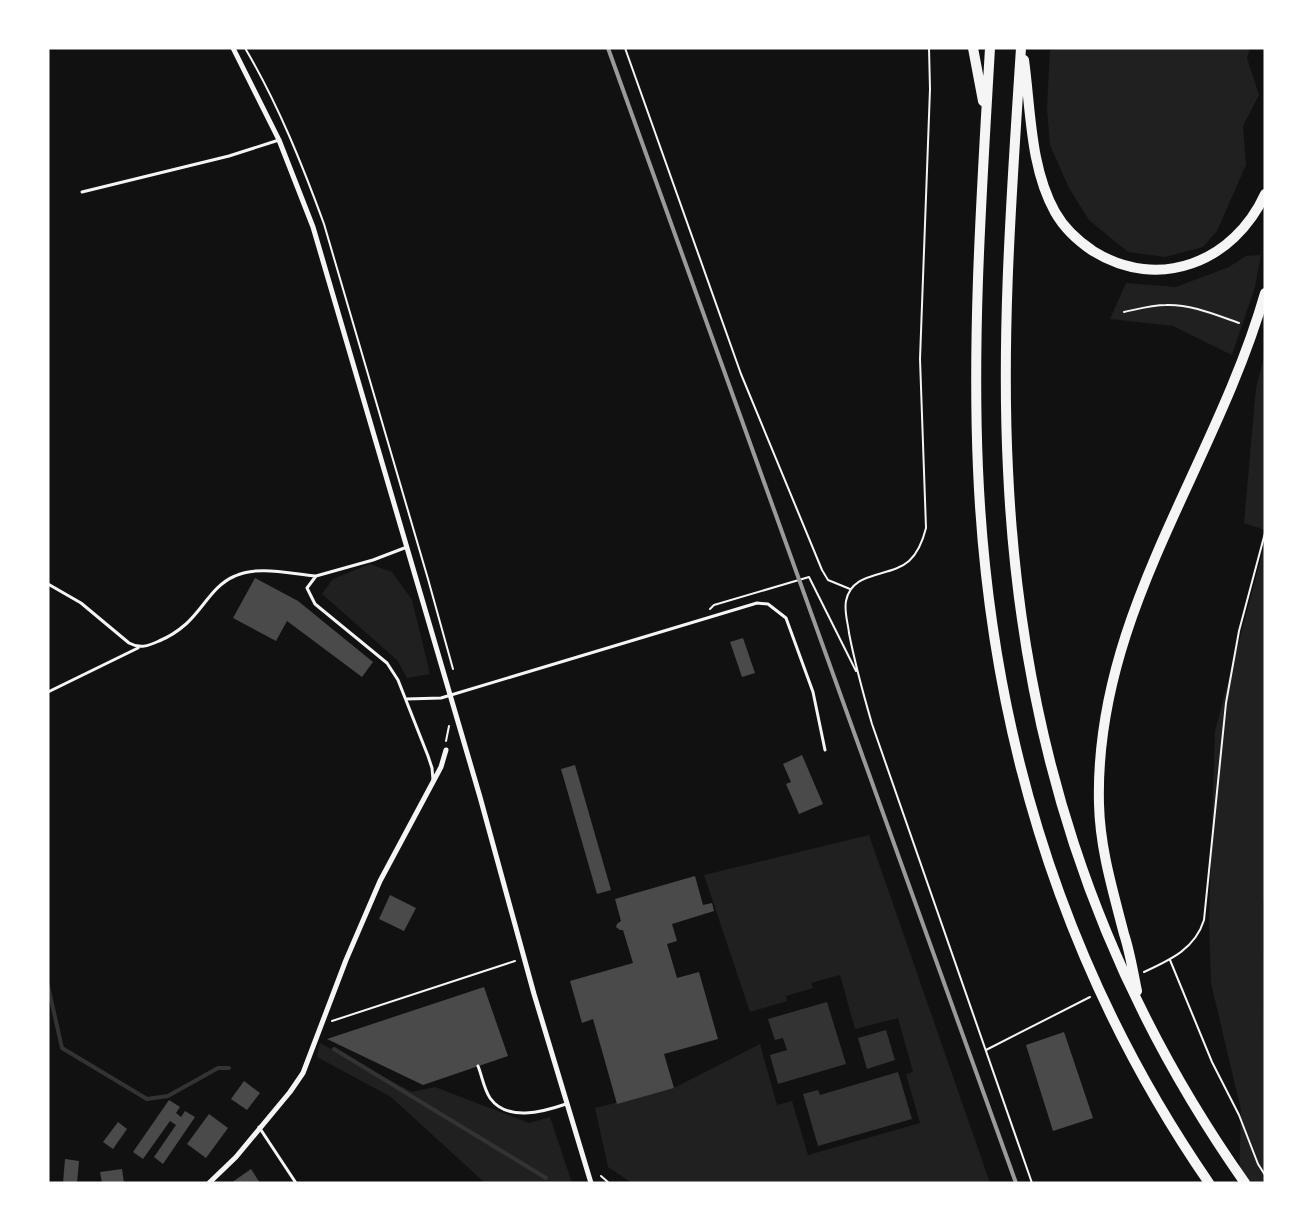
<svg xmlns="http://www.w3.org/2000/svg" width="1313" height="1231" font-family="'PT Serif',serif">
	<rect width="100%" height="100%" fill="#111"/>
	<path fill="#202020" d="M1050,48H1250L1247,58L1259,95L1243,126L1246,165L1217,231L1203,247L1165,257L1128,252L1089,220L1069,188L1050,145L1047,108Z
		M1261,255L1255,287L1232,355L1173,326L1110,319L1126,283L1176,287L1229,267L1246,256Z
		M1265,353V530L1244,523L1256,388Z
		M1265,543V891L1263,902L1265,1183H1239L1241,1110L1211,983L1209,921L1215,731Z
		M370,564L392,572L412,600L430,674L407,678L397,660L322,594L333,579Z
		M869,835L990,1183H632L608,1167L595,1108L674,1088L760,1044L777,1105L792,1101L808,1155L920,1123L906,1074L913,1072L898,1018L855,1029L840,975L811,983L813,988L786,996L787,1001L750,1012L704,875Z
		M320,1043L412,1092L435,1087L529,1123L550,1117L572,1183H485L391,1097L317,1057Z"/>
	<path fill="#333" d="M827,1002L846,1064L778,1084L770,1055L787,1050L783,1038L775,1040L768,1019Z
		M886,1030L895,1060L867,1069L858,1038Z
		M898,1072L912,1119L818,1146L803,1094L818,1090L820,1095Z"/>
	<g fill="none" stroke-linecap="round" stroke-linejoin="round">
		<path stroke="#333" stroke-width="4" d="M48,986L62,1048L147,1099L168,1096L218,1068H229
			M334,1049L546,1178"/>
	</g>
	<path fill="#4a4a4a" d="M255,578L298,601L373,662L362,677L287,621L276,641L233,618Z
		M743,638L755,673L742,677L730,642Z
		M802,755L823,804L799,814L786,784L791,782L783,764Z
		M575,765L611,890L597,894L561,769Z
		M695,876L703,905L712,903L714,911L672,924L677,941L667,944L677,978L699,972L718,1039L664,1054L674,1088L617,1104L593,1019L582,1023L570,981L633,963L623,930H620L616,927L617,924L621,921L615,899Z
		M390,895L416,908L404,931L379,919Z
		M484,987L508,1056L423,1085L327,1039Z
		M1064,1032L1093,1118L1053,1131L1026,1045Z
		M244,1081L260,1093L247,1110L231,1099Z
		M169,1100L180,1107L176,1113L181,1117L185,1111L195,1117L163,1164L154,1157L176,1125L170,1121L143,1159L133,1152Z
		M209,1114L228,1128L206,1158L187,1144Z
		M118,1122L127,1129L113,1149L103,1142Z
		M65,1159L79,1161L77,1183H63Z
		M122,1169L124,1183H102L100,1172Z
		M251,1169L260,1183H231Z"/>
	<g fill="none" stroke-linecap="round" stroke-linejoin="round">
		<path stroke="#f5f5f5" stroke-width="2" d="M245,48C278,104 302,164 324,224L428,579L453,669
			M625,48L741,374L822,570L828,580L850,589
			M929,48L930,89L920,359L926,528C923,540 919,552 909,561C890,578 852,570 846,601C844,612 848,623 849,633C855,664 863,693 872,724L1032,1183
			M1124,312C1138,309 1152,305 1166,305C1191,304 1216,315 1239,323
			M710,609L714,605L809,577L856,671
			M446,741L449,726
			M1170,960L1212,1062L1239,1115L1258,1164L1265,1175
			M1144,972C1170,960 1195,949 1204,920L1226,703L1239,631L1265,533
			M332,1021L515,961
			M986,1050L1090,997
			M601,1176L609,1183"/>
		<path stroke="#f5f5f5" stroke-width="3" d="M82,192L229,156L279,140
			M407,547L373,560L316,576L307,588L315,604L387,663L398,680L428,756L432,768L433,780
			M48,584L81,603L129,643C140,649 148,646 159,641C169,637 178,631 186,624C203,609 213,585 235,576C258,565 291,574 316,576
			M48,692L138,648
			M406,699L441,698L757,603L768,604L786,618L813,692L825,750
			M478,1066C482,1076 484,1089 490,1098C507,1122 543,1112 566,1104
			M259,1127L296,1183"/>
		<path stroke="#f5f5f5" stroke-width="5" d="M233,48L279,140L313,227L480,797L534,994L591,1183
			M209,1183L236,1157L290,1092L303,1073L346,960L380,881L441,767L446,750"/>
		<path stroke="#f5f5f5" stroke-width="10" d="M973,48L983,101
			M990,48C982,188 972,329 978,469C989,729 1061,968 1209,1183
			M1021,48C1012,188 1001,330 1008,470C1020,733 1093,967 1245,1183
			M1024,60C1031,111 1030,167 1055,212C1064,228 1078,241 1093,251C1159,292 1234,262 1265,194
			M1137,991C1133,972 1130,952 1124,934C1113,891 1100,849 1099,804C1094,615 1215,468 1265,293"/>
		<path stroke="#9a9a9a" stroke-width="4" d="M608,48L1016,1183"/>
	</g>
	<rect width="1313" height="1231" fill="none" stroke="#ffffff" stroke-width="99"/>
</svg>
